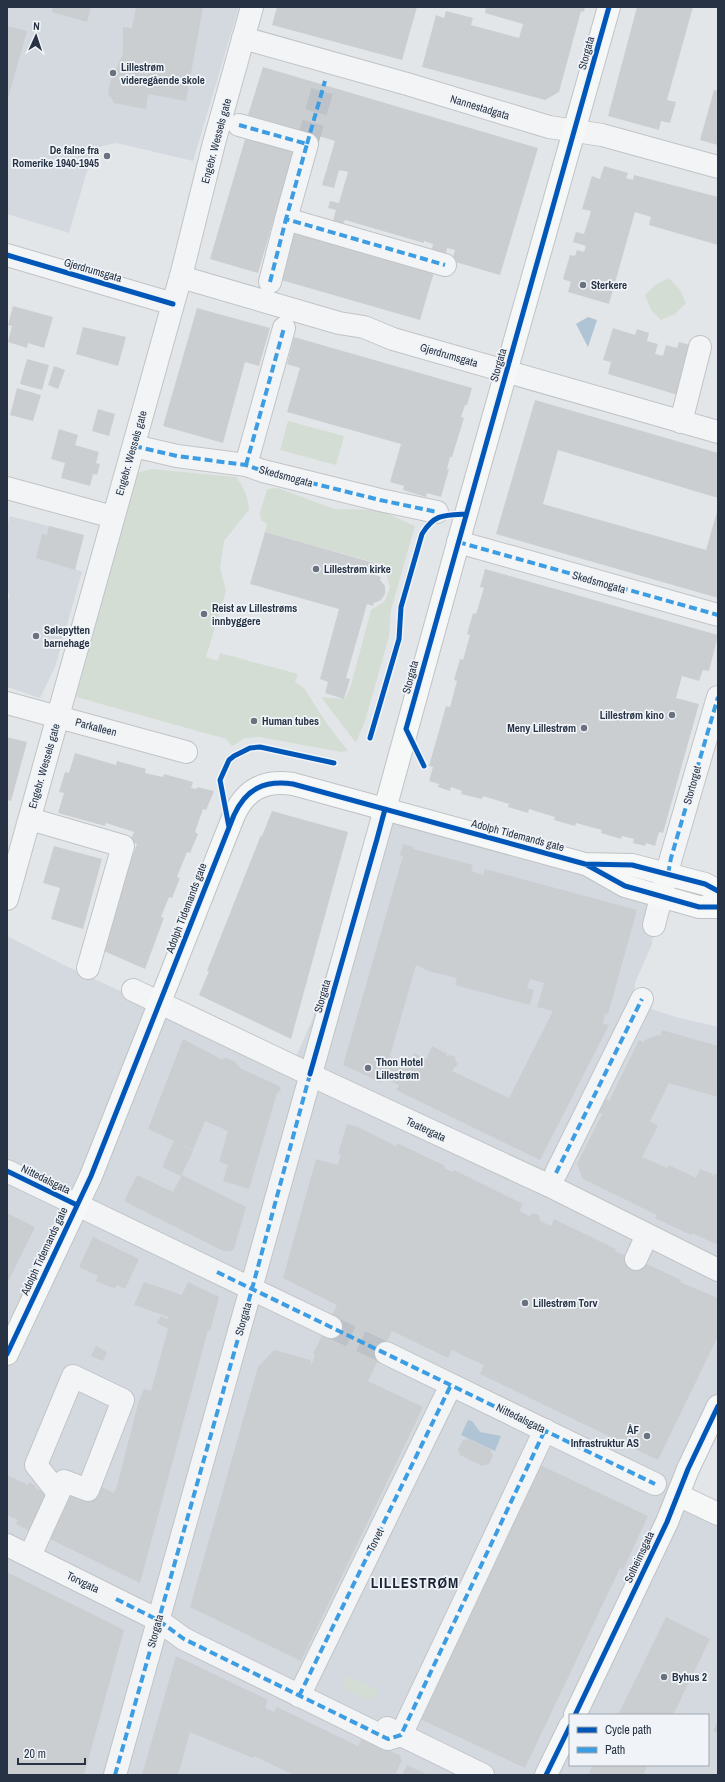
<svg xmlns="http://www.w3.org/2000/svg" width="725" height="1782" font-family="'Archivo Narrow',sans-serif">
	<rect width="100%" height="100%" fill="#e3e6e9"/>
	<path fill="#d3d9df" fill-rule="evenodd" d="M7,7H239L193,161L117,143L102,146L92,154L69,233L7,214Z
		M10,516L84,535L75,569L82,572L55,667L40,698L7,687V604L10,594L7,593V527Z
		M389,823H409L456,833L504,854L544,861L656,894L652,944L635,983L633,1003L676,1017L718,1027V1428L691,1486L696,1506L718,1517V1775H7V936L64,965L181,1019L295,1059L312,1020L368,833ZM570,1715H708V1765H570Z"/>
	<path fill="#d4ddd3" d="M669,278L680,290L686,303L675,314L661,320L651,310L645,295L655,285Z
		M288,421L344,436L336,465L280,450Z
		M151,469L236,477C244,488 248,496 249,510L224,541L220,568L226,591L206,657L218,661L220,653L298,674L295,682L304,688L327,724L348,751L341,752L259,737L245,738L232,746L226,739L76,697L137,473Z
		M278,488L334,509L379,510L415,526L391,610L389,637L365,721L356,743L321,697L345,699L351,685L371,610L385,601L390,587L384,565L265,532L267,524L261,520L260,513L267,489Z
		M343,1677H350L377,1690L379,1695L367,1700L346,1690Z"/>
	<path fill="#afc4d5" d="M588,317L597,320L588,347L576,324Z
		M468,1420L472,1421L480,1432L501,1436L495,1451L461,1435Z"/>
	<path fill="#cbced1" fill-rule="evenodd" d="M53,7H91L87,22L52,12Z
		M136,7H203L186,101L148,94L146,109L113,103V100L108,94L110,82L123,54V27L132,28Z
		M277,7H417L402,60L272,25Z
		M486,7H585L584,12L581,11L559,92L545,100L422,67L436,15L444,18L446,11L473,18L471,25L519,38L523,24L485,13Z
		M637,7H693L667,100L676,102L670,123L661,121L659,130L608,116Z
		M7,26L27,31L7,102Z
		M263,67L538,148L500,275L452,261L455,250L447,248L446,254L432,249L433,244L424,241V243L345,220L343,224L333,221L336,210L328,208L330,201L339,203L348,172L339,170L334,188L322,185L335,141L248,115Z
		M714,90L718,91V145L700,140Z
		M246,136L294,150L258,273L210,259Z
		M604,166L628,173L626,178L633,180L634,175L718,197V245L649,225L651,217L635,212L609,304L568,292L571,282L563,279L570,255L575,256L577,250L584,252L586,246L573,242L576,232L584,234L591,211L582,209L592,176L600,179Z
		M295,231L434,272L420,320L281,280Z
		M13,306L53,317L44,348L28,343L27,348L8,342L12,326L8,325Z
		M197,308L270,328L259,366L245,362L223,443L163,426Z
		M83,327L126,337L118,366L76,354Z
		M613,328L635,335L637,329L649,333L647,341L658,344L655,354L663,356L666,345L677,348L679,342L691,345L681,396L608,374L611,362L603,360Z
		M294,337L472,388L467,405H465L461,417L464,418L452,457H450L447,469H449L441,497L427,493L426,497L403,490L404,486L390,482L401,444L287,412L300,368L287,364Z
		M27,359L49,365L42,390L20,384Z
		M54,366L65,370L58,389L48,385Z
		M17,388L41,395L33,421L10,415Z
		M535,400L718,453V498L558,450L543,504L706,550L718,508V598L496,534Z
		M98,409L115,414L109,436L92,431Z
		M59,429L78,435L75,445L99,452L96,463L100,464L97,475L93,474L90,486L61,478L65,463L51,459Z
		M49,526L84,535L75,570L36,558L42,534L47,535Z
		M265,532L378,564L375,575L381,577L380,580L385,586V594L381,600L374,603L373,606L367,604L346,678L350,679L344,699L325,693L328,682L320,679L339,609L250,584Z
		M485,569L718,635L709,671L703,670L699,681L682,676L676,698L699,704L663,833L659,832L655,846L646,843L645,846L633,843L634,839L622,836L621,839L601,833L602,830L576,823L575,826L554,820L555,817L529,809L528,813L508,807L509,804L483,796L482,799L461,794L462,791L451,787L450,791L438,787L439,784L429,781L433,767L429,766L446,706L450,707L457,681L454,680L460,659L463,660L470,635L467,634L473,613L476,614L484,588L480,587Z
		M7,737L27,742L11,801L8,800V803Z
		M75,753L116,765L117,761L146,769L145,773L163,777L164,774L193,782L191,788L197,789V787L214,791L206,810L203,809L195,832L198,834L190,853L187,852L177,877L180,878L172,898L169,897L161,917L164,918L145,969L99,949L123,887L121,886L137,844L130,841L134,832L106,823L105,826L58,813L64,793L59,792L65,772L69,773Z
		M272,811L348,832L291,1039L199,995L209,971H207L261,835L262,836Z
		M403,844L413,847V849L473,865L471,871L483,875L485,869L637,910L608,1014L605,1013L603,1024L609,1025L540,1160L396,1090L399,1085L383,1078L382,1083L343,1065L403,856L400,855ZM416,965L428,971L457,978L455,985L530,1005L534,990L527,988L530,979L544,983L537,1007L553,1011L509,1098L452,1071L454,1067H456L458,1063L456,1062L455,1057L450,1055L446,1057L447,1054L432,1046L426,1059L414,1053L408,1065L390,1056Z
		M54,846L102,859L83,929L51,919L60,888L43,883Z
		M662,1030L718,1046V1097L669,1083L650,1121L658,1126L642,1157L667,1168L669,1165L696,1178L700,1169L713,1174L712,1176L718,1174V1245L692,1233L691,1235L655,1218L657,1215L583,1179L577,1164L602,1114L598,1112L605,1098L609,1101L639,1040L644,1043L645,1040L657,1035L660,1036Z
		M183,1039L223,1060V1058H227L235,1062L240,1067V1068L279,1086L281,1090L277,1093L249,1189L223,1181L228,1165L219,1162L228,1131L205,1121L193,1150L179,1144L193,1151L181,1176L162,1167L174,1141L148,1129Z
		M347,1124L358,1127L396,1146L397,1143L445,1166L444,1168L453,1172L454,1170L523,1204L519,1211L529,1216L533,1213L539,1215L540,1221L551,1226L554,1219L616,1249L615,1251L631,1258L632,1257L681,1280L680,1282L718,1298V1336L658,1460L480,1374L484,1365L466,1357L452,1350L448,1358L392,1331L368,1381L423,1407L301,1661L190,1607L258,1367L274,1350L311,1360L310,1363H312L315,1356L313,1354L337,1305L283,1278L316,1159L338,1165L341,1154H338Z
		M137,1175L173,1192L182,1175L246,1207L234,1249L230,1251H223L124,1201Z
		M7,1213L35,1227L7,1284Z
		M93,1237L139,1259L125,1289L117,1285L115,1288L110,1287L96,1281L98,1276L79,1267Z
		M144,1282L182,1295L188,1282L219,1297L210,1331L208,1330L140,1583L46,1537L69,1492L89,1502L98,1485L114,1493L117,1486L139,1400L144,1389L151,1391L168,1329L157,1323L161,1316L167,1319L169,1317L134,1305Z
		M96,1346L107,1352L103,1361L91,1356Z
		M468,1439L490,1449L493,1456L489,1464L482,1466L460,1455L458,1449L463,1440Z
		M538,1464L648,1516L623,1570L620,1568L525,1768L420,1719Z
		M7,1475L28,1485L29,1482L36,1486L35,1488L48,1495L30,1531L16,1524L18,1520L7,1515Z
		M7,1572L124,1630L84,1775H7Z
		M666,1617L710,1639L673,1715H618Z
		M176,1656L268,1700L265,1708L274,1712L277,1707L358,1746L362,1738L401,1756L400,1759L402,1760L395,1775H294L254,1756L253,1758L190,1732L178,1775H142Z
		M718,1721V1733L713,1731Z
		M407,1765L428,1775H402Z
		M593,1765H648L643,1775H588Z"/>
	<g fill="none" stroke-linecap="round" stroke-linejoin="round">
		<path stroke="#bdc2c8" stroke-width="22" stroke-dasharray="22 11" stroke-linecap="butt" d="M307,144L325,81
			M331,1327L386,1353"/>
		<g stroke="#c1c4c7" stroke-width="24">
			<path id="minor" d="M243,38L407,84L549,127L602,135L718,167
				M239,125L307,144L286,219L445,265
				M7,255L173,304
				M181,277L339,323L364,327L393,339L718,432
				M270,282L286,219
				M681,422L700,347
				M134,446L177,456L246,465L263,471L380,500L437,512
				M246,465L284,328
				M7,488L113,517
				M458,542L718,615
				M7,703L186,752
				M30,819L123,846L88,968
				M7,899L182,272L214,143L252,7
				M654,925L671,858L718,697
				M133,990L332,1085L550,1186L718,1270
				M7,1171L331,1327
				M556,1173L642,999
				M636,1259L647,1235
				M386,1353L655,1484
				M7,1545L158,1620L184,1639L388,1739L401,1735L545,1430
				M30,1556C41,1531 53,1506 64,1481L88,1490L123,1400L73,1376L36,1465L58,1493
				M299,1696L451,1385
				M387,1728L483,1775
				M115,1775L385,809"/>
		</g>
		<g stroke="#bfc3c6" stroke-width="24">
			<path id="major" d="M385,809L466,514L609,7
				M588,865L625,886L699,907H718
				M7,1354L91,1176L234,815C246,789 264,780 293,784L585,864L632,865L705,884L718,891
				M678,1495L718,1514
				M575,1715L667,1522L688,1469L718,1406
				M546,1775L570,1726"/>
		</g>
		<use href="#minor" stroke="#f2f4f5" stroke-width="22"/>
		<use href="#major" stroke="#f6f7f7" stroke-width="22"/>
		<path stroke="#3d9de3" stroke-width="4" stroke-dasharray="8 4" stroke-linecap="butt" d="M239,125L307,144L286,219L445,265
			M307,144L325,81
			M270,282L286,219
			M134,446L177,456L246,465L263,471L380,500L437,512
			M246,465L284,328
			M458,542L718,615
			M668,874L671,858L718,697
			M556,1173L642,999
			M217,1272L655,1484
			M116,1599L158,1620L184,1639L388,1739L401,1735L545,1430
			M299,1696L451,1385
			M115,1775L252,1289L310,1074"/>
		<g stroke="#f0f4f8" stroke-width="8">
			<path id="cycleway" d="M7,255L173,304
				M370,738L399,639L401,607L422,534C434,514 444,515 466,514
				M424,766L406,729L609,7
				M229,827L220,780L229,760L234,756L250,748L260,747L334,763
				M587,865L625,886L699,907H718
				M310,1074L377,839L385,809
				M7,1171L77,1205
				M7,1354L91,1176L234,815C246,789 264,780 293,784L585,864L632,865L705,884L718,891
				M575,1715L667,1522L688,1469L718,1406
				M546,1775L570,1726"/>
		</g>
		<use href="#cycleway" stroke="#0057b8" stroke-width="5"/>
	</g>
	<g fill="#69727e" stroke="#f0f4f8" stroke-width="1.5">
		<circle cx="113" cy="73" r="4"/>
		<circle cx="107" cy="156" r="4"/>
		<circle cx="583" cy="285" r="4"/>
		<circle cx="316" cy="569" r="4"/>
		<circle cx="204" cy="614" r="4"/>
		<circle cx="36" cy="636" r="4"/>
		<circle cx="672" cy="715" r="4"/>
		<circle cx="254" cy="721" r="4"/>
		<circle cx="584" cy="728" r="4"/>
		<circle cx="368" cy="1068" r="4"/>
		<circle cx="525" cy="1303" r="4"/>
		<circle cx="647" cy="1436" r="4"/>
		<circle cx="664" cy="1677" r="4"/>
	</g>
	<g text-anchor="middle" stroke-width="3.5" stroke-linejoin="round" paint-order="stroke">
		<g font-size="11" fill="#273344" stroke="#f0f4f8">
			<text transform="translate(586 53) rotate(-75)" y="4">Storgata</text>
			<text transform="translate(480 107) rotate(17)" y="4">Nannestadgata</text>
			<text transform="translate(216 141) rotate(-75)" y="4">Engebr. Wessels gate</text>
			<text transform="translate(93 270) rotate(16)" y="4">Gjerdrumsgata</text>
			<text transform="translate(449 355) rotate(16)" y="4">Gjerdrumsgata</text>
			<text transform="translate(498 365) rotate(-74)" y="4">Storgata</text>
			<text transform="translate(131 453) rotate(-74)" y="4">Engebr. Wessels gate</text>
			<text transform="translate(286 476) rotate(15)" y="4">Skedsmogata</text>
			<text transform="translate(599 582) rotate(16)" y="4">Skedsmogata</text>
			<text transform="translate(410 677) rotate(-75)" y="4">Storgata</text>
			<text transform="translate(96 727) rotate(15)" y="4">Parkalleen</text>
			<text transform="translate(44 766) rotate(-74)" y="4">Engebr. Wessels gate</text>
			<text transform="translate(692 785) rotate(-74)" y="4">Stortorget</text>
			<text transform="translate(518 835) rotate(15)" y="4">Adolph Tidemands gate</text>
			<text transform="translate(186 908) rotate(-69)" y="4">Adolph Tidemands gate</text>
			<text transform="translate(322 996) rotate(-74)" y="4">Storgata</text>
			<text transform="translate(426 1129) rotate(25)" y="4">Teatergata</text>
			<text transform="translate(46 1179) rotate(26)" y="4">Nittedalsgata</text>
			<text transform="translate(44 1251) rotate(-65)" y="4">Adolph Tidemands gate</text>
			<text transform="translate(243 1319) rotate(-74)" y="4">Storgata</text>
			<text transform="translate(521 1418) rotate(26)" y="4">Nittedalsgata</text>
			<text transform="translate(375 1540) rotate(-64)" y="4">Torvet</text>
			<text transform="translate(639 1557) rotate(-65)" y="4">Solheimsgata</text>
			<text transform="translate(83 1582) rotate(26)" y="4">Torvgata</text>
			<text transform="translate(155 1631) rotate(-75)" y="4">Storgata</text>
		</g>
		<g font-size="11" font-weight="bold" fill="#273344" stroke="#f0f4f8" text-anchor="start">
			<text x="121" y="71">Lillestrøm<tspan x="121" dy="13">videregående skole</tspan></text>
			<text x="99" y="154" text-anchor="end">De falne fra<tspan x="99" dy="13">Romerike 1940-1945</tspan></text>
			<text x="591" y="289">Sterkere</text>
			<text x="324" y="573">Lillestrøm kirke</text>
			<text x="212" y="612">Reist av Lillestrøms<tspan x="212" dy="13">innbyggere</tspan></text>
			<text x="44" y="634">Sølepytten<tspan x="44" dy="13">barnehage</tspan></text>
			<text x="664" y="719" text-anchor="end">Lillestrøm kino</text>
			<text x="262" y="725">Human tubes</text>
			<text x="576" y="732" text-anchor="end">Meny Lillestrøm</text>
			<text x="376" y="1066">Thon Hotel<tspan x="376" dy="13">Lillestrøm</tspan></text>
			<text x="533" y="1307">Lillestrøm Torv</text>
			<text x="639" y="1434" text-anchor="end">ÅF<tspan x="639" dy="13">Infrastruktur AS</tspan></text>
			<text x="672" y="1681">Byhus 2</text>
		</g>
		<g font-size="15" font-weight="bold" letter-spacing="1" fill="#1a2434" stroke="#f0f4f8">
			<text x="415" y="1588">LILLESTRØM</text>
		</g>
	</g>
	<rect width="725" height="1782" fill="none" stroke="#273344" stroke-width="16"/>
	<rect x="569" y="1714" width="140" height="52" fill="#f0f4f8" stroke="#a0a7b0"/>
	<rect x="577" y="1727" width="20" height="6" fill="#0057b8" stroke="#a0a7b0"/>
	<text x="605" y="1734" font-size="12" fill="#273344">Cycle path</text>
	<rect x="577" y="1747" width="20" height="6" fill="#3d9de3" stroke="#a0a7b0"/>
	<text x="605" y="1754" font-size="12" fill="#273344">Path</text>
	<g transform="translate(36 36) rotate(3)" stroke="#f0f4f8" stroke-width="3" paint-order="stroke">
	<path d="M0-3L7 15L0 10L-7 15Z" fill="#273344"/>
	<text y="-6" font-size="11" font-weight="bold" text-anchor="middle" fill="#273344">N</text>
	</g>
	<path d="M18 1758v6h67v-6" fill="none" stroke="#273344" stroke-width="2"/>
	<text x="24" y="1758" font-size="12" fill="#273344" stroke="#f0f4f8" stroke-width="3" paint-order="stroke">20 m</text>
</svg>
